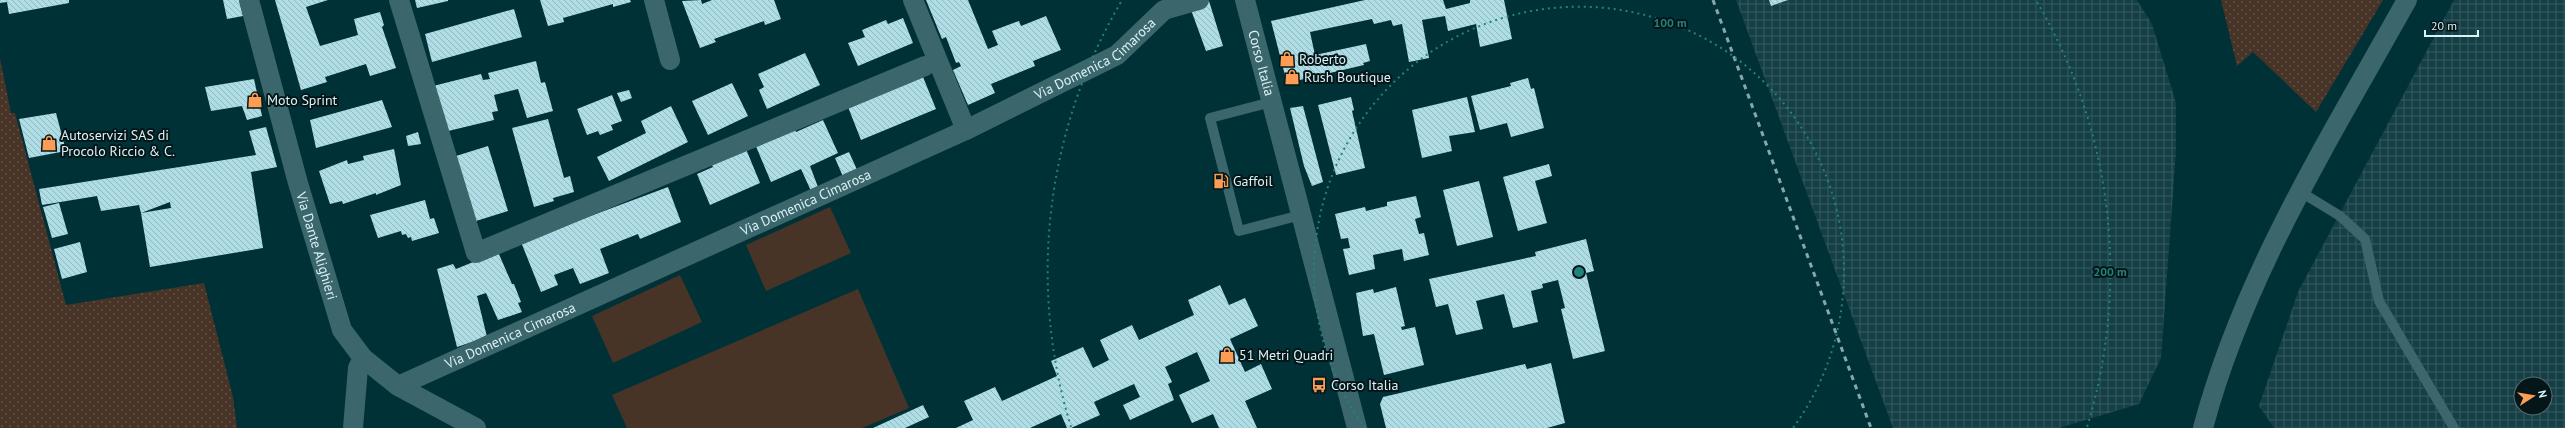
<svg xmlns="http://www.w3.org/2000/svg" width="2565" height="428" font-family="'PT Sans',sans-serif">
	<defs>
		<pattern id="industrial-grid" width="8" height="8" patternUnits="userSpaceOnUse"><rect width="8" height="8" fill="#143f45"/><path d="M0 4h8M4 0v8" fill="none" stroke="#365b60"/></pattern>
		<pattern id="grass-dots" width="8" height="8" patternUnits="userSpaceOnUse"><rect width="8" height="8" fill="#473427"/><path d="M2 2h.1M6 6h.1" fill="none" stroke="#615247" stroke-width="1.8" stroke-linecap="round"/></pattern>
		<pattern id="building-back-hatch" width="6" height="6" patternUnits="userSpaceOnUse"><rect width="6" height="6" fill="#afdde5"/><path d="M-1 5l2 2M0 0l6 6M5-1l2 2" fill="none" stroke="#94b8be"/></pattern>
	</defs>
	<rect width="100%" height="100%" fill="#003137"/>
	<path fill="url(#industrial-grid)" fill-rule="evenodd" d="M1736,0H2137L2152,24L2176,103V151L2161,358L2139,404L2059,428H1893Z
		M2454,0H2565V428H2274L2259,406L2298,292ZM2521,384H2545V408H2521Z"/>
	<path fill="url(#grass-dots)" d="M2221,0H2383L2316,112L2253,52L2237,66Z
		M0,58L11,113H15L66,305L204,283L233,397L237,428H0Z"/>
	<path fill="#473427" d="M830,207L851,253L766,291L746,245Z
		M680,275L702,322L613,363L592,316Z
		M858,289L909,408L862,428H627L612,395Z"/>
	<path fill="url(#building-back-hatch)" d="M0,0H69V3L9,14L7,2L0,3Z
		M223,0H239L243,16L227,19Z
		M275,0H328L306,7L320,46L358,35L354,19L380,12L384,25L382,27L396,68L370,76L366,64L325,77L327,82L301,90Z
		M415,0H448V1L417,8Z
		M540,0H630L631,2L613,7V4L563,18L564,22L548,26Z
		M701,0L702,4L712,0H774L781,19L765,25L764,21L714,39L716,42L700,48L682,1Z
		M926,0H968L988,49L998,45L992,31L1019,21L1021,26L1046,16L1061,50L1033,61L1035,66L991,84L995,93L968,105L953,70L961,66L959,62L956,63L946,37L942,39Z
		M1365,0H1443L1446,9L1470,3V0H1504L1512,39L1480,47L1476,24L1448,31L1445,16L1422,20L1429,58L1409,62L1402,24L1393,26L1391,20L1374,24L1372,19L1310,32L1315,55L1366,44L1370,61L1363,63L1364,65L1287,83L1271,21Z
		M1769,0H1788L1771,6Z
		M1209,1L1223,46L1206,51L1190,7Z
		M514,9L522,37L432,62L425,34Z
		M903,18L913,43L858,66L848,43L865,37L862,30L886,20L888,24Z
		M805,53L820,85L767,109L759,90L764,87L758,74Z
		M536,61L541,83L545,82L553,111L527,118L518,89L494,95L498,111L492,112L494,120L444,132L433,86L481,74L483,80L490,79L488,73Z
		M923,77L936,109L861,140L848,107Z
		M1528,78L1531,89L1534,88L1544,128L1511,137L1507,123L1480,130L1471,96L1511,86L1510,83Z
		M254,79L262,116L247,120L242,106L211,111L205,87Z
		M732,83L748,116L708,135L692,101Z
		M629,90L632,98L621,102L617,93Z
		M612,95L622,121L611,125L613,130L600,135L598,131L587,135L577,109Z
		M1351,97L1354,110L1352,111L1365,168L1336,175L1318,105Z
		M1467,97L1475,132L1449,136L1452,151L1422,158L1412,110Z
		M382,100L392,127L316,148L310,120Z
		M671,106L688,142L609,181L597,157L646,133L641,121Z
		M1303,106L1323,182L1312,186L1304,166L1290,108Z
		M56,113L66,151L29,158L19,119Z
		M548,119L564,178L570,176L574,192L553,198L554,201L534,207L512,128Z
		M823,120L838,153L810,166L818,187L811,191L801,169L771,182L755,144L794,128L796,132Z
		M266,127L277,167L251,172L263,248L150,267L141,213L171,208L170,202L141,213L139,205L101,211L97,196L42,205L39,189L256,155L249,131Z
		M418,132L421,144L408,146L406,136Z
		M488,146L508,211L476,221L456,156Z
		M394,149L401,185L376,195V193L343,204L342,201L330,204L319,171L347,160L348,164L364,160L363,156Z
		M746,149L760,183L710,205L697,174L713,167L711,163Z
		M849,152L858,172L844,179L835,158Z
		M1549,164L1552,176L1535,181L1547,223L1518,231L1503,177Z
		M1479,181L1493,237L1457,246L1443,190Z
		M668,187L681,222L640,239L638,234L600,249L609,273L580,284L573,268L554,275L558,285L541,292L521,242Z
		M1416,196L1421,217L1415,219L1419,234L1424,233L1429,255L1404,261L1402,249L1373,255L1375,269L1349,275L1343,249L1350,248L1348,238L1341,239L1335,214L1365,207L1366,211L1387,206V202Z
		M425,200L430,219L434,218L439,233L412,241L411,237L408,238L406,234L402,235L401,231L378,238L370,215Z
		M59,203L68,234L52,238L43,207Z
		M1586,239L1594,271L1586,273L1605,351L1573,359L1561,309L1565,308L1558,280L1542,284L1543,288L1531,291L1538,322L1513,328L1504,294L1476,301L1483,329L1456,335L1448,304L1436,307L1429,279L1536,256L1535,252Z
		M80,242L87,272L62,279L54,249Z
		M498,252L512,284H514L521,302L518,303L522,312L498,320L486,293L477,296L487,337L457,347L437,269L453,264L456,269Z
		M1220,285L1229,305L1245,298L1258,326L1230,339L1245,372L1261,364L1272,389L1245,401L1257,428H1219L1213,414L1192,423L1179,395L1210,381L1197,352L1165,367L1172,382L1168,384L1174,400L1130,420L1123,405L1140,397L1134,384L1094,402L1100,415L1071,428H1067L1061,414L1030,428H956L973,420L964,401L995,387L1002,401L1057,376L1051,361L1083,347L1093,368L1109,360L1100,340L1132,325L1139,340L1194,315L1188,300Z
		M1396,287L1405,326L1401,327L1402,330L1415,327L1424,365L1384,375L1374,334L1363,336L1356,293L1373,289L1374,293Z
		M1551,363L1565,423L1547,428H1386L1380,404L1383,397L1525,364L1527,369Z
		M923,405L929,417L905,428H873Z"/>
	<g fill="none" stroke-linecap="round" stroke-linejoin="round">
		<path stroke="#3b666c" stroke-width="10" d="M1271,102L1210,118L1239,231L1301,215
			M2299,191L2340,216L2365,239L2379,301L2454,428"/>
		<g stroke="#3b666c" stroke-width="20">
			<path id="s1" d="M249,0L298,183L342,330L363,358L398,386L476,428"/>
			<path d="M399,0L476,253L925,66"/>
			<path d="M654,0L670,60"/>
			<path d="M913,0L966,130"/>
			<path id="s2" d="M1245,0L1357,428"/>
			<path id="s3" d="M398,386L966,130L1117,55L1164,10L1199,0"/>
			<path d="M353,428L358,368L363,358"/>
			<path d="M2203,428C2244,274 2330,138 2407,0"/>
		</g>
		<path stroke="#86a7ac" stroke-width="3" stroke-dasharray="5 5" stroke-linecap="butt" d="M1713,0L1871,428"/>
	</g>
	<g fill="none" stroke="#23827c" stroke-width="2" stroke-dasharray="2 4">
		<path d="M1365 428A265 265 0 1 1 1793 428"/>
		<path d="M1071 427A531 531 0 0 1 1121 2M2037 2A531 531 0 0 1 2087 427"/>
	</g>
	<defs>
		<g id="shop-bare" transform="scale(1.2)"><path d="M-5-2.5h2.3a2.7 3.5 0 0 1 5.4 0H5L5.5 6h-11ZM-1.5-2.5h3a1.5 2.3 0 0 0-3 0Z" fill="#fd9d55" stroke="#051619" stroke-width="2.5" paint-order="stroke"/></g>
		<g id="fuel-bare" transform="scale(1.2)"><path d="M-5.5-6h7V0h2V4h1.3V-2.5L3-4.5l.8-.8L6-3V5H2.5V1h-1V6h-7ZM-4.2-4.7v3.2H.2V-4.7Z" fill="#fd9d55" stroke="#051619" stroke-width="2.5" paint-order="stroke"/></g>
		<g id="bus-bare" transform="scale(1.2)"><path d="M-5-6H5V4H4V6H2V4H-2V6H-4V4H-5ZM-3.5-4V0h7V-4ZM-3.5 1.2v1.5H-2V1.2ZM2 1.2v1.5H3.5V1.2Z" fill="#fd9d55" stroke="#051619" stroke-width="2.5" paint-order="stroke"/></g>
	</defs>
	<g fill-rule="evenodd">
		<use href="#shop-bare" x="1287" y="59"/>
		<use href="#shop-bare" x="1292" y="77"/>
		<use href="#shop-bare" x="255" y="100"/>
		<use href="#shop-bare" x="49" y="143"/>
		<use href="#fuel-bare" x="1221" y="181"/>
		<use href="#shop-bare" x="1227" y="355"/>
		<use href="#bus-bare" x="1319" y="385"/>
	</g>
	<g text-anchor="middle" stroke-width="4" stroke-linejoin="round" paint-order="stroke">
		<g font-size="14" fill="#daf1f5" stroke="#051619">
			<text dy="5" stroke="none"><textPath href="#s3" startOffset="771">Via Domenica Cimarosa</textPath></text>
			<text dy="5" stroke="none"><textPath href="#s2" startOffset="65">Corso Italia</textPath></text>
			<text dy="5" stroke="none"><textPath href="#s3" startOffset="447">Via Domenica Cimarosa</textPath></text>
			<text dy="5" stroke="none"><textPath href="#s1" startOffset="255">Via Dante Alighieri</textPath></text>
			<text dy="5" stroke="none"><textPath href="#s3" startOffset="123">Via Domenica Cimarosa</textPath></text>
		</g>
		<g font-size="14" fill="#daf1f5" stroke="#051619" text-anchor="start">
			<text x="1299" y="64">Roberto</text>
			<text x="1304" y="82">Rush Boutique</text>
			<text x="267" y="105">Moto Sprint</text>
			<text x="61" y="140">Autoservizi SAS di<tspan x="61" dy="16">Procolo Riccio &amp; C.</tspan></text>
			<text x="1233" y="186">Gaffoil</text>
			<text x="1239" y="360">51 Metri Quadri</text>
			<text x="1331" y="390">Corso Italia</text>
		</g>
	</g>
	<circle cx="1579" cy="272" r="6" fill="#23827c" stroke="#051619" stroke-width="2"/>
	<g font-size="12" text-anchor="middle" font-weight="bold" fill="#23827c" stroke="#051619" stroke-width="4" stroke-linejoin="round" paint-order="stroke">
		<text x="1670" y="27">100 m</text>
		<text x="2110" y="276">200 m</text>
	</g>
	<g transform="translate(2533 396) rotate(78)"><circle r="19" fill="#051619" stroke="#5a6e71"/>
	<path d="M0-3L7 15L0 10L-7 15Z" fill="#fd9d55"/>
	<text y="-6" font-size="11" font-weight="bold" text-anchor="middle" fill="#daf1f5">N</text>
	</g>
	<path d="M2425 30v6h53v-6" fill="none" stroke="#daf1f5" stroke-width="2"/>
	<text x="2431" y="30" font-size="12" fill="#daf1f5" stroke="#051619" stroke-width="3" paint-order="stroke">20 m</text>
</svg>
